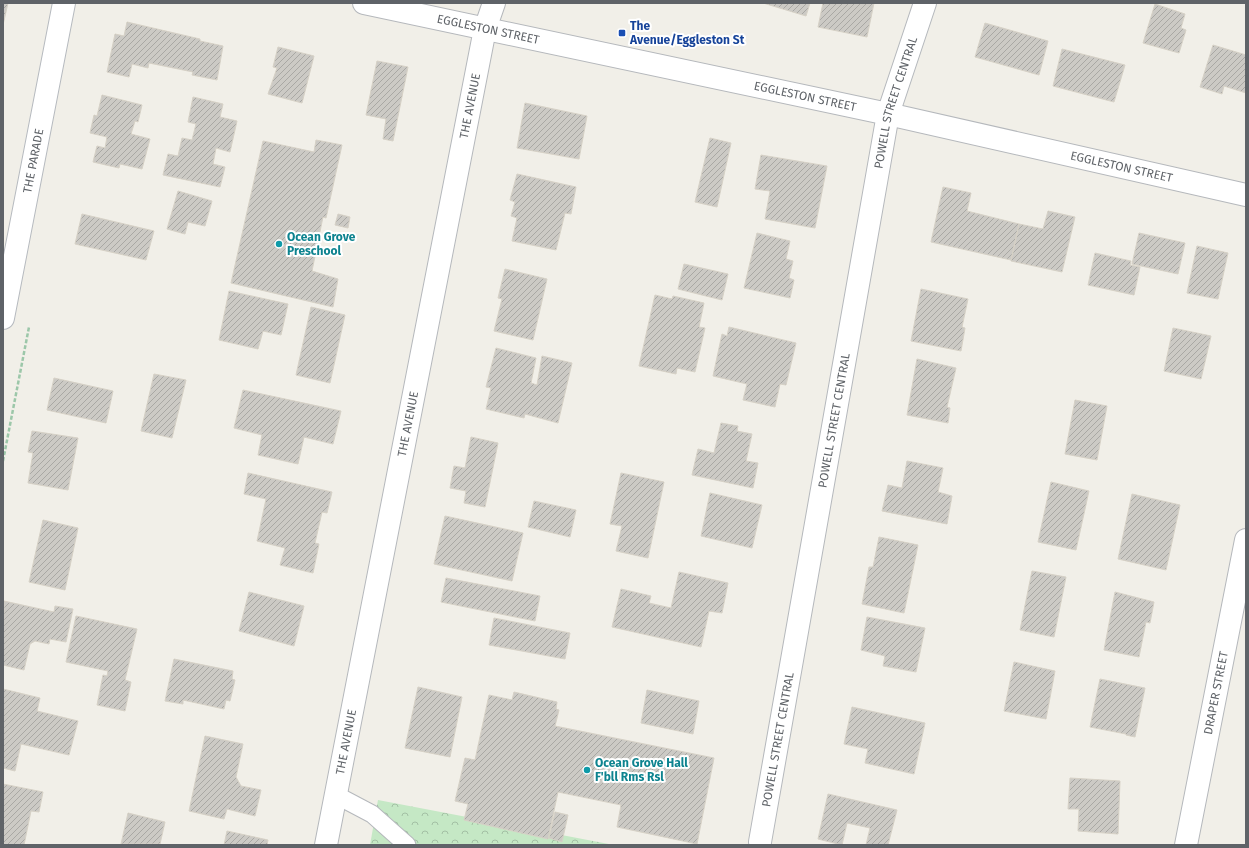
<svg xmlns="http://www.w3.org/2000/svg" width="1249" height="848" font-family="'Fira Sans',sans-serif">
	<defs>
		<pattern id="park-crowns" width="20" height="18" patternUnits="userSpaceOnUse"><rect width="20" height="18" fill="#c5e8c5"/><path d="M2 6a3 3 0 1 1 6 0M12 15a3 3 0 1 1 6 0" fill="none" stroke="#a3c0a4"/></pattern>
		<pattern id="building-hatch" width="6" height="6" patternUnits="userSpaceOnUse"><rect width="6" height="6" fill="#cccac5"/><path d="M-1 1l2-2M0 6l6-6M5 7l2-2" fill="none" stroke="#a9a8a4"/></pattern>
	</defs>
	<rect width="100%" height="100%" fill="#f1efe8"/>
	<path fill="url(#park-crowns)" d="M378,800L614,845H370Z"/>
	<path fill="url(#building-hatch)" stroke="#d6d1c6" d="M3,3H8L3,25Z
		M763,3H810L806,16Z
		M823,3H874L867,37L818,27Z
		M1155,4L1185,14L1181,28L1186,30L1179,53L1143,43Z
		M127,22L200,39V41L223,46L217,80L192,75L193,72L149,63L148,68L132,64L129,77L107,72L115,34L124,36Z
		M985,23L1048,41L1039,75L975,57Z
		M1213,45L1246,55V93L1224,86L1222,94L1200,87Z
		M278,47L314,56L302,103L268,94L277,68L273,67Z
		M1062,49L1125,65L1114,102L1053,86Z
		M377,61L408,67L393,141L383,139L386,119L366,115Z
		M102,95L142,105L138,122L135,121L131,134L150,139L142,169L120,164L119,168L93,162L97,146L105,148L107,137L90,133L94,115L97,116Z
		M193,97L223,104L220,117L237,121L230,152L216,148L213,164L225,167L220,187L163,175L168,154L178,156L182,138L192,140L196,124L188,122Z
		M525,103L587,116L579,159L517,148Z
		M710,138L731,143L717,207L695,202Z
		M316,140L342,145L326,218L323,217L312,271L338,279L333,307L231,283L263,141L314,152Z
		M761,155L827,166L815,228L765,219L770,191L755,189Z
		M517,174L576,187L571,214L565,213L556,250L512,241L517,218L511,216L515,202L510,200Z
		M943,187L971,193L967,211L1019,224L1011,260L931,242Z
		M178,191L212,201L205,226L188,222L185,234L167,229Z
		M1048,211L1075,217L1062,272L1011,261L1019,224L1043,229Z
		M82,214L154,231L146,260L75,244Z
		M338,214L350,217L348,228L335,225Z
		M757,233L790,241L786,259L793,261L789,278L794,280L790,298L744,288Z
		M1139,233L1185,243L1178,274L1132,264Z
		M1197,246L1228,253L1218,299L1187,293Z
		M1095,253L1131,261L1130,265L1140,267L1134,295L1088,285Z
		M684,264L728,274L722,300L678,289Z
		M505,269L547,279L533,340L494,331L502,299L498,298Z
		M921,289L968,299L962,327L965,328L961,351L911,341Z
		M229,291L288,304L281,335L263,331L258,349L219,340Z
		M655,295L672,299L673,296L704,303L699,327L705,328L695,372L677,368L676,374L639,366Z
		M311,307L345,315L330,383L296,375Z
		M729,327L796,343L786,385L780,384L775,407L743,400L747,384L713,376L722,334L727,336Z
		M1173,328L1211,336L1201,379L1164,371Z
		M496,348L536,358L531,383L537,385L542,356L572,363L558,423L525,414L524,418L486,409L491,388L486,387Z
		M917,359L956,368L947,407L950,408L948,423L907,415Z
		M154,374L186,380L172,438L141,431Z
		M54,378L113,391L106,423L47,410Z
		M243,390L341,411L333,444L304,437L298,464L258,455L262,435L234,428Z
		M1075,400L1107,406L1097,460L1065,454Z
		M721,423L738,426L737,431L752,434L746,461L758,463L753,488L692,475L698,449L714,453Z
		M32,431L78,438L68,490L28,483L33,453L28,452Z
		M471,437L498,443L485,507L464,503L466,491L450,488L454,466L465,468Z
		M907,461L943,468L938,492L952,496L947,524L882,511L888,485L902,488Z
		M248,473L332,492L327,513L322,512L315,543L319,544L313,573L280,565L285,548L257,541L266,499L244,494Z
		M621,473L664,482L648,558L616,551L622,526L610,524Z
		M1051,482L1089,491L1076,550L1038,542Z
		M710,493L762,505L752,548L701,536Z
		M1132,494L1180,505L1166,570L1118,559Z
		M534,501L576,510L570,537L528,527Z
		M445,516L523,533L512,581L434,564Z
		M43,520L78,528L65,590L29,582Z
		M879,537L918,545L904,613L862,604L869,567H873Z
		M1032,571L1066,577L1054,637L1020,630Z
		M679,572L728,583L722,613L709,611L701,647L612,627L621,589L651,596L649,603L671,608Z
		M446,578L540,596L535,621L441,602Z
		M249,592L304,606L294,646L239,631Z
		M1115,592L1154,602L1150,623L1146,622L1139,657L1104,650Z
		M4,601L54,612L55,606L73,609L66,642L50,639L49,644L35,641L30,644L24,670L3,665Z
		M76,616L137,629L125,680L131,682L125,711L97,705L103,675L107,676L108,671L66,662Z
		M867,617L925,628L916,672L883,666L885,656L861,650Z
		M494,618L570,633L565,659L489,645Z
		M174,659L233,671L232,679L235,680L230,701L226,700L224,709L183,700V704L165,701Z
		M1014,662L1055,671L1046,719L1004,711Z
		M1100,679L1145,688L1135,737L1126,735V734L1090,727Z
		M418,687L462,697L450,757L405,748Z
		M3,689L40,698L37,711L78,721L69,755L21,744L15,771L3,768Z
		M647,690L699,701L693,734L641,723Z
		M514,692L557,702L556,709L559,710L555,726L714,758L697,844L617,827L621,805L558,792L548,839L464,820L468,804L455,801L465,758L475,760L489,695L512,700Z
		M852,707L925,723L914,774L865,763L868,749L844,744Z
		M205,736L243,744L236,777L241,786L261,790L255,816L227,809L224,819L189,811Z
		M1070,778L1120,781L1118,834L1078,831L1079,809H1068Z
		M3,784L43,792L39,812L31,811L24,845H3Z
		M828,794L897,810L888,845H866L870,828L847,823L842,845L818,839Z
		M555,812L568,815L562,842L549,838Z
		M128,813L165,822L160,844H121Z
		M227,831L268,840L267,845H224Z"/>
	<g fill="none" stroke-linecap="round" stroke-linejoin="round">
		<g stroke="#b5b8bc" stroke-width="19">
			<path id="service" d="M336,795L372,814L407,845"/>
		</g>
		<g stroke="#b5b8bc" stroke-width="24">
			<g id="minor">
				<path id="s1" d="M364,3L888,114L1246,195"/>
				<path id="s2" d="M760,842L888,114L925,3"/>
				<path id="s3" d="M326,845L485,29L494,3"/>
				<path id="s4" d="M1186,845L1246,540"/>
			</g>
		</g>
		<g stroke="#b6babf" stroke-width="24">
			<g id="secondary">
				<path id="s5" d="M3,318L64,3"/>
			</g>
		</g>
		<path stroke="#9cc7a9" stroke-width="2.5" stroke-dasharray="4 2" stroke-linecap="butt" d="M3,461L29,327"/>
		<use href="#service" stroke="#fff" stroke-width="17"/>
		<use href="#minor" stroke="#fff" stroke-width="22"/>
		<use href="#secondary" stroke="#fff" stroke-width="22"/>
	</g>
	<rect fill="#1a4fb4" stroke="#fff" stroke-width="1.5" x="618" y="29" width="8" height="8" rx="2"/>
	<g fill="#0f9aa8" stroke="#fff" stroke-width="1.5">
		<circle cx="279" cy="244" r="4"/>
		<circle cx="587" cy="770" r="4"/>
	</g>
	<g text-anchor="middle" stroke-width="4" stroke-linejoin="round" paint-order="stroke">
		<g font-size="12" font-weight="bold" fill="#164399" stroke="#fff" text-anchor="start">
			<text x="630" y="30">The<tspan x="630" dy="14">Avenue/Eggleston St</tspan></text>
		</g>
		<g font-size="12" fill="#5f6368" stroke="#fff">
			<text dy="4" stroke="none"><textPath href="#s1" startOffset="127">EGGLESTON STREET</textPath></text>
			<text dy="4" stroke="none"><textPath href="#s1" startOffset="451">EGGLESTON STREET</textPath></text>
			<text dy="4" stroke="none"><textPath href="#s2" startOffset="752">POWELL STREET CENTRAL</textPath></text>
			<text dy="4" stroke="none"><textPath href="#s3" startOffset="753">THE AVENUE</textPath></text>
			<text dy="4" stroke="none"><textPath href="#s5" startOffset="160">THE PARADE</textPath></text>
			<text dy="4" stroke="none"><textPath href="#s1" startOffset="775">EGGLESTON STREET</textPath></text>
			<text dy="4" stroke="none"><textPath href="#s2" startOffset="428">POWELL STREET CENTRAL</textPath></text>
			<text dy="4" stroke="none"><textPath href="#s3" startOffset="429">THE AVENUE</textPath></text>
			<text dy="4" stroke="none"><textPath href="#s4" startOffset="155">DRAPER STREET</textPath></text>
			<text dy="4" stroke="none"><textPath href="#s2" startOffset="104">POWELL STREET CENTRAL</textPath></text>
			<text dy="4" stroke="none"><textPath href="#s3" startOffset="105">THE AVENUE</textPath></text>
		</g>
		<g font-size="12" font-weight="bold" fill="#0d838f" stroke="#fff" text-anchor="start">
			<text x="287" y="241">Ocean Grove<tspan x="287" dy="14">Preschool</tspan></text>
			<text x="595" y="767">Ocean Grove Hall<tspan x="595" dy="14">F'bll Rms Rsl</tspan></text>
		</g>
	</g>
	<rect width="1249" height="848" fill="none" stroke="#5f6368" stroke-width="8"/>
</svg>
